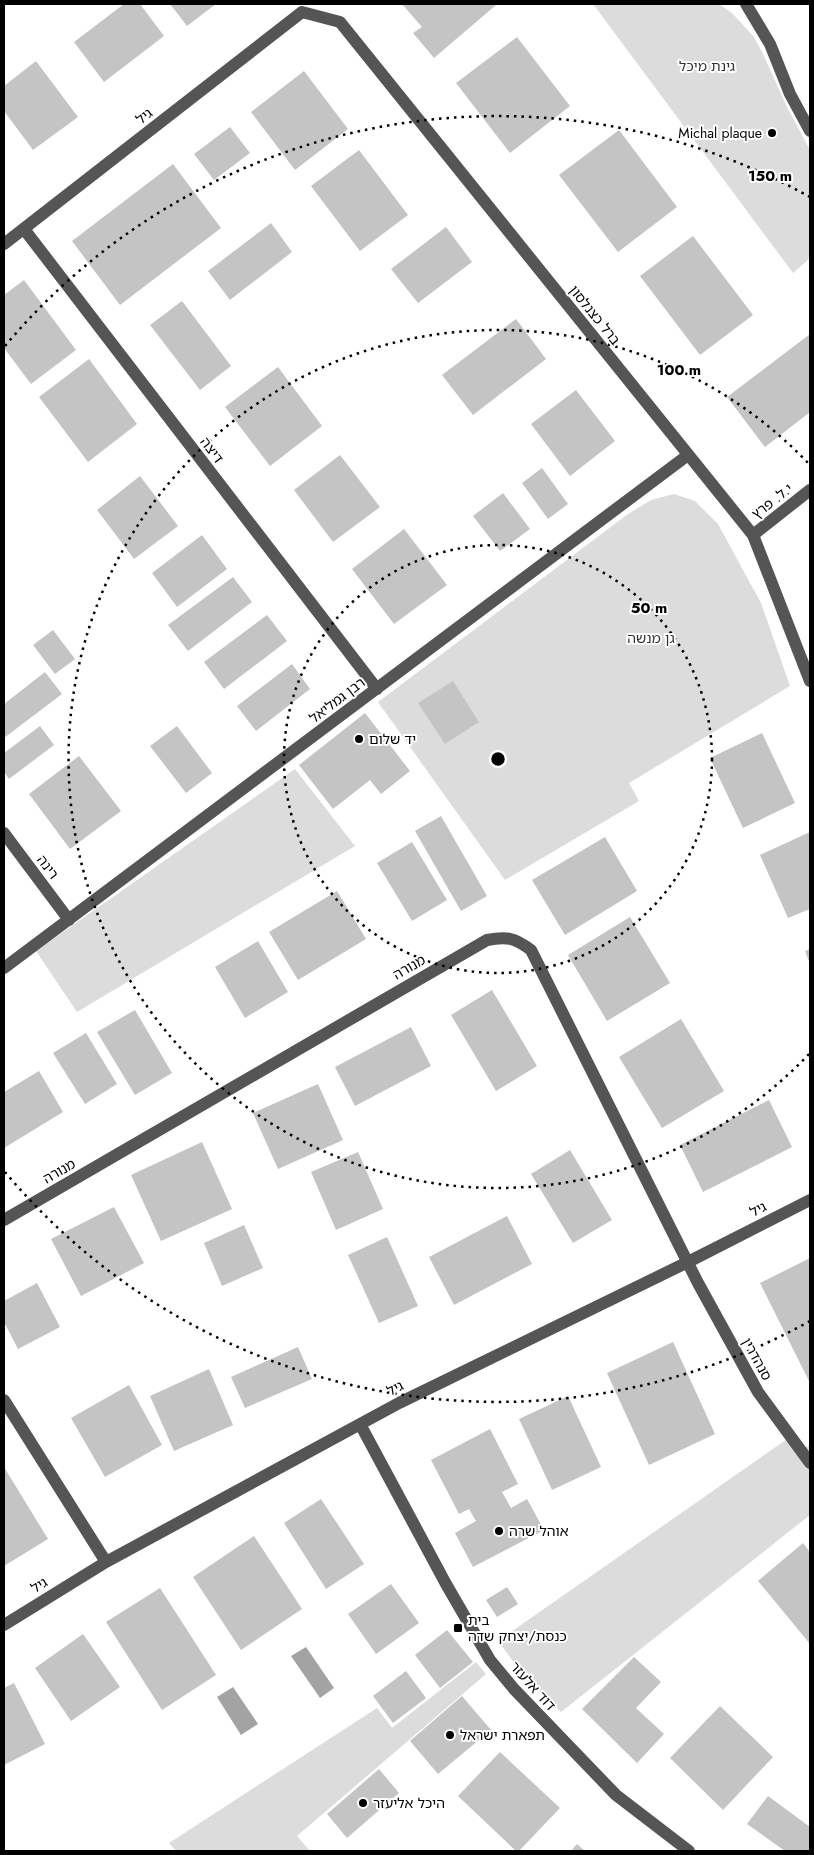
<svg xmlns="http://www.w3.org/2000/svg" width="814" height="1855" font-family="Jost,'Noto Sans Hebrew',sans-serif">
	<rect width="100%" height="100%" fill="#fff"/>
	<path fill="#dcdcdc" d="M593,4H719L732,13L754,37L763,54L787,107L810,150V258L793,273Z
		M674,494L695,501L718,524L761,603L790,686L629,783L639,801L505,880L378,702L628,514L651,500Z
		M295,769L355,846L77,1012L36,951Z
		M790,1437L800,1451L810,1445V1515L561,1712L527,1680L498,1641Z
		M476,1662L486,1674L297,1836L310,1851H176L169,1843L377,1708L392,1728Z"/>
	<path fill="#a3a3a3" d="M306,1647L334,1688L320,1698L291,1656Z
		M233,1687L258,1724L241,1735L217,1697Z"/>
	<path fill="#c4c4c4" d="M124,4H140L164,36L104,82L74,42Z
		M170,4H216L187,26Z
		M402,4H495L496,5L434,58L413,33L422,27Z
		M517,37L570,106L510,153L456,83Z
		M36,61L78,117L33,150L4,111V86Z
		M304,71L348,129L295,170L251,112Z
		M230,127L250,153L214,180L194,154Z
		M619,130L677,207L618,252L559,175Z
		M359,150L408,215L360,251L311,186Z
		M173,164L221,228L120,305L72,241Z
		M271,223L292,252L230,300L208,271Z
		M446,227L472,262L418,303L391,269Z
		M693,236L753,315L700,355L640,276Z
		M24,280L76,350L31,384L4,348V295Z
		M182,301L231,366L200,390L150,325Z
		M516,319L546,359L473,415L442,375Z
		M810,334V412L765,447L727,397Z
		M89,359L137,424L88,462L39,397Z
		M278,367L322,426L270,466L225,407Z
		M576,390L615,441L570,476L531,424Z
		M340,455L380,507L333,542L294,490Z
		M542,468L568,504L548,519L522,483Z
		M140,476L178,526L134,559L97,510Z
		M503,493L530,529L500,551L473,516Z
		M404,529L447,585L394,624L352,569Z
		M202,535L227,569L177,607L152,573Z
		M233,577L252,602L188,651L168,625Z
		M267,615L287,641L224,689L204,662Z
		M53,630L75,659L55,674L33,645Z
		M292,664L310,689L256,731L237,706Z
		M45,672L62,694L4,738V704Z
		M453,681L479,722L445,744L418,703Z
		M365,713L410,771L381,794L370,780L333,809L299,765Z
		M40,726L54,745L9,779L4,772V753Z
		M177,726L212,773L186,793L150,746Z
		M762,733L795,803L743,828L710,758Z
		M79,756L121,811L70,849L29,794Z
		M441,816L487,896L461,911L415,831Z
		M810,832V909L788,918L760,855Z
		M605,837L637,891L565,935L532,880Z
		M412,842L447,900L412,921L377,863Z
		M337,891L366,939L298,980L269,932Z
		M630,917L670,983L607,1021L568,955Z
		M258,941L288,992L245,1018L215,967Z
		M810,949V964L805,951Z
		M492,990L537,1066L496,1091L451,1015Z
		M135,1010L172,1073L135,1095L97,1032Z
		M681,1019L724,1091L662,1128L619,1057Z
		M411,1027L431,1066L355,1106L335,1067Z
		M86,1033L117,1084L85,1104L53,1053Z
		M39,1071L63,1112L4,1148V1092Z
		M318,1084L343,1140L278,1169L253,1113Z
		M769,1100L792,1147L703,1192L680,1145Z
		M202,1142L232,1209L161,1241L131,1175Z
		M570,1150L612,1220L573,1243L531,1174Z
		M358,1152L383,1209L336,1230L311,1172Z
		M114,1207L144,1263L81,1296L51,1239Z
		M507,1216L532,1264L454,1305L429,1257Z
		M244,1225L263,1268L222,1286L204,1243Z
		M387,1237L418,1306L379,1323L348,1255Z
		M810,1258V1383L760,1283Z
		M37,1283L60,1327L18,1349L4,1322V1301Z
		M673,1342L715,1434L649,1465L607,1373Z
		M298,1347L312,1379L245,1408L231,1377Z
		M209,1369L233,1425L174,1451L150,1396Z
		M129,1385L162,1445L105,1477L71,1418Z
		M568,1396L601,1467L552,1490L519,1419Z
		M490,1429L518,1484L502,1492L511,1508L527,1499L544,1530L473,1567L455,1533L476,1521L469,1509L459,1514L431,1460Z
		M4,1467L48,1539L4,1566Z
		M321,1499L364,1564L326,1589L284,1523Z
		M254,1536L302,1609L241,1650L193,1577Z
		M803,1543L810,1552V1644L758,1581Z
		M391,1584L419,1623L376,1654L348,1614Z
		M507,1587L518,1604L497,1617L486,1600Z
		M160,1588L216,1675L162,1710L106,1622Z
		M447,1630L473,1662L440,1688L415,1655Z
		M83,1634L120,1687L71,1721L35,1668Z
		M634,1657L661,1682L636,1708L664,1734L637,1763L582,1709Z
		M406,1671L426,1698L393,1723L373,1696Z
		M14,1683L45,1744L4,1765V1688Z
		M462,1696L491,1730L438,1774L410,1741Z
		M720,1706L773,1757L723,1810L670,1758Z
		M500,1752L560,1808L519,1851H516L458,1796Z
		M379,1769L399,1793L347,1838L327,1814Z
		M768,1796L810,1827V1851H785L747,1824Z
		M577,1844L585,1851H571Z"/>
	<g fill="none" stroke-linecap="round" stroke-linejoin="round">
		<path stroke="#555" stroke-width="12" d="M746,4L770,44L790,94L810,131
			M24,229L377,689
			M4,244L302,12L340,22L753,535L810,681
			M753,535L810,490
			M4,833L69,920
			M4,968L688,455
			M4,1220L487,940C507,936 515,938 531,950L698,1283L758,1392L810,1463
			M4,1400L106,1562
			M360,1424L446,1584L490,1660L514,1689L616,1795L689,1851
			M4,1625L106,1562L399,1403L688,1262L810,1200"/>
	</g>
	<g fill="none" stroke="#000" stroke-width="2.5" stroke-dasharray="2.5 5">
		<circle cx="498" cy="759" r="214"/>
		<path d="M809 1054A429 429 0 1 1 809 464"/>
		<path d="M810 1321A643 643 0 0 1 5 1172M5 346A643 643 0 0 1 810 197"/>
	</g>
	<g fill="#000" stroke="#fff" stroke-width="2">
		<circle cx="772" cy="133" r="5"/>
		<circle cx="359" cy="739" r="5"/>
		<circle cx="499" cy="1531" r="5"/>
		<rect x="453" y="1623" width="10" height="10" rx="2.5"/>
		<circle cx="450" cy="1735" r="5"/>
		<circle cx="363" cy="1803" r="5"/>
	</g>
	<g text-anchor="middle" stroke-width="4" stroke-linejoin="round" paint-order="stroke">
		<g font-size="14" fill="#333" stroke="#fff">
			<text x="707" y="71">גינת מיכל</text>
			<text x="651" y="643">גן מנשה</text>
		</g>
		<g font-size="14" fill="#000" stroke="#fff">
			<text transform="translate(144 116) rotate(-38)" y="5">גיל</text>
			<text transform="translate(595 315) rotate(51)" y="5">ברל כצנלסון</text>
			<text transform="translate(212 450) rotate(53)" y="5">דיצה</text>
			<text transform="translate(772 501) rotate(-38)" y="5">י.ל. פרץ</text>
			<text transform="translate(337 700) rotate(-37)" y="5">רבן גמליאל</text>
			<text transform="translate(48 867) rotate(53)" y="5">רינה</text>
			<text transform="translate(409 967) rotate(-30)" y="5">מנורה</text>
			<text transform="translate(59 1171) rotate(-30)" y="5">מנורה</text>
			<text transform="translate(758 1209) rotate(-27)" y="5">גיל</text>
			<text transform="translate(757 1359) rotate(61)" y="5">סנהדרין</text>
			<text transform="translate(395 1388) rotate(-27)" y="5">גיל</text>
			<text transform="translate(39 1585) rotate(-32)" y="5">גיל</text>
			<text transform="translate(533 1686) rotate(48)" y="5">דוד אלעזר</text>
		</g>
		<g font-size="14" fill="#000" stroke="#fff" text-anchor="start">
			<text x="762" y="138" text-anchor="end">Michal plaque</text>
			<text x="369" y="744">יד שלום</text>
			<text x="509" y="1536">אוהל שרה</text>
			<text x="468" y="1625">בית<tspan x="468" dy="16">כנסת/יצחק שדה</tspan></text>
			<text x="460" y="1740">תפארת ישראל</text>
			<text x="373" y="1808">היכל אליעזר</text>
		</g>
	</g>
	<circle cx="498" cy="759" r="8" fill="#000" stroke="#fff" stroke-width="2.5"/>
	<g font-size="15" text-anchor="middle" font-weight="bold" fill="#000" stroke="#fff" stroke-width="4" stroke-linejoin="round" paint-order="stroke">
		<text x="770" y="181">150 m</text>
		<text x="679" y="375">100 m</text>
		<text x="649" y="613">50 m</text>
	</g>
	<rect width="814" height="1855" fill="none" stroke="#000000" stroke-width="10"/>
</svg>
